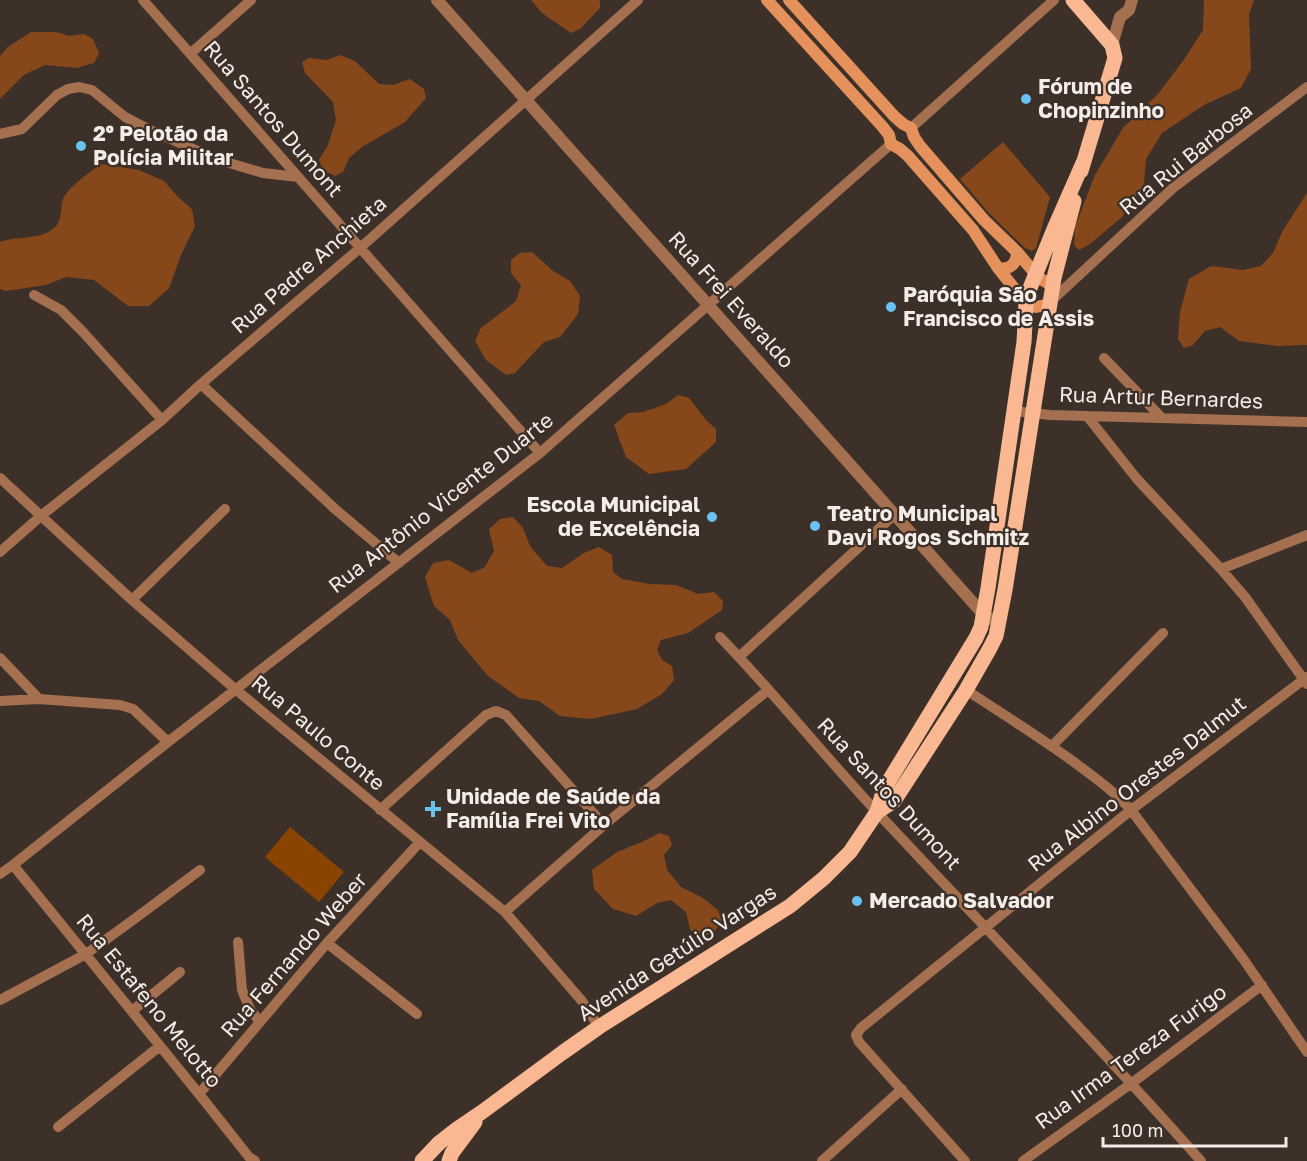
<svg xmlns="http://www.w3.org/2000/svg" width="1307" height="1161" font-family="'Golos Text',sans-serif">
	<rect width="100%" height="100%" fill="#3c3029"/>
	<path fill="#86481b" d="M531,0H599L600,1V8L580,29L571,33L542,13Z
		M1204,0H1254L1249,14L1251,69L1241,88L1204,105L1162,133L1146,159L1144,184L1122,217L1090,244L1079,250L1074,245L1075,227L1095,175L1123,128L1158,94L1183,61L1203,30Z
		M31,32H56L69,36L84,34L93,39L99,53L94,63L77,68L45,65L24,75L0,99V56L8,47Z
		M340,55L355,61L379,84L393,85L410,79L424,89L426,98L405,122L362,147L349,158L343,172L335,176L323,170L319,160L328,145L336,120L333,102L305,73L302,62L309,58L327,60Z
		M1003,142L1050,197L1036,248L1032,251L1025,248L988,212L960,179Z
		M101,164L139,170L164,181L177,196L192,209L195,226L181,255L169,288L149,306H128L94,280L66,277L46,285L6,291L0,289V242C16,236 35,240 50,231C66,222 58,205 65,195C75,182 89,173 101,164Z
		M1307,193V345L1278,346L1239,341L1220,327L1205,331L1193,345L1184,348L1178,339L1180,312L1189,279L1211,266L1243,270L1261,266L1273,253L1282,232Z
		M532,252L553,271L570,281L580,296L578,314L560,337L544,342L515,373L506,375L486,360L475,341L481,328L516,301L521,285L511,273V260L520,253Z
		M678,395L689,398L706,420L716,429V442L686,469L649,474L626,457L614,425L628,413L643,412L666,404Z
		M513,517L523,528L530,546L547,566L562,568L584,553L599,547L612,555L613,572L622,579L649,584L676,585L698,594L714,592L723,601L722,610L688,633L661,640L657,650L662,660L672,666L674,680L662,694L637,709L591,719L560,716L539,701L519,698L488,676L458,640L450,620L434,606L425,577L433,563L449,560L472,573L485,567L494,551L489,529L500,519Z
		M660,833L669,836L672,845L664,855L667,870L681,887L703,898L718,910L722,922L713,933L699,938L690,929L686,912L671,900L657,903L636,916L613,909L594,889L592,870L617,852L642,842Z"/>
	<path fill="#8b4301" d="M290,827L344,872L319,902L265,857Z"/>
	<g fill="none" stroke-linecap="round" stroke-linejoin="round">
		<path stroke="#a47050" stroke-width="10" d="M143,0L540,453
			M190,54L251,0
			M911,128L1054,0
			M0,134L22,129L57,95L68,89L79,87L92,90L125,117L150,130L216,159L263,173L298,177
			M34,295L61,310L83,332L162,420
			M1050,302L1173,188L1307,87
			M1104,358L1161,417
			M201,384L335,509L399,563
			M1014,411L1050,415L1307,422
			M1087,416L1137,479L1221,569L1245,597L1307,684
			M0,478L132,600L235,689L505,912L582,1001L599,1027
			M0,552L42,515L162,420L201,384L360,248L638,0
			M1221,569L1307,535
			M132,600L225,509
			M720,637C774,693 823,754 875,810C984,927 1095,1041 1201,1161
			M739,657L895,514
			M0,658L39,699
			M966,690C1003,714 1039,737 1074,762C1094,777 1114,791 1131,810L1244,960L1307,1052
			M0,701L39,699L120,705L133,709L168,742
			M1052,746L1163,633
			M380,810L486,715L496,711L506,715L604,825
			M13,865L199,1094L249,1157L255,1161
			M0,874L13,865L168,742L540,453L891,144
			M505,912L604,825L768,690
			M238,942L242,990L250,1009L260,1022
			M327,943L417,1014
			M0,1000L86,954L133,920L200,870
			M132,1011L180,972
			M199,1094L327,943L420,842
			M58,1127L160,1046
			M822,1161L902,1089
			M965,1161L859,1042L856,1035L861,1028L1131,810L1307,677
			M1023,1161L1132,1083L1262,985"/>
		<path stroke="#a47050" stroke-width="12" d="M437,0L983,614L991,619L999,621
			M1112,45L1120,17L1129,10L1132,0"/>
		<path stroke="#e4915c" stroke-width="12" d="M767,0L882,126L889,135L891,144L900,149L908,156L973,230L998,268L1026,303L1036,307L1045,305L1050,302
			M789,0L894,116L903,124L911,128L914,137L920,146L984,220L1017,252L1039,278L1053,286
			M998,268C1010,270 1017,264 1017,252"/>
		<path stroke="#f9b891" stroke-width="15" d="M1073,0L1112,45L1115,58L1081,171
			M877,812L894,801L966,690L990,648L996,636L1005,590L1054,278L1074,201
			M422,1161L439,1143L457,1129L482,1112L562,1053L599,1027L790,906L824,878L850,852L877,812L884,789L976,638L981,627L988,588L1024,342L1026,303L1028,293L1054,229L1083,163
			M449,1161L452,1153L475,1122"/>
	</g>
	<g fill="#69c3f1" stroke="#3c3029" stroke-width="2">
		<circle cx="1026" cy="99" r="6"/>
		<circle cx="81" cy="146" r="6"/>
		<circle cx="891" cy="307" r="6"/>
		<circle cx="712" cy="517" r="6"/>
		<circle cx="815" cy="526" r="6"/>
		<path d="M430 800h6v6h6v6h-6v6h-6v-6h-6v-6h6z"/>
		<circle cx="857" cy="901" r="6"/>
	</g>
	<g text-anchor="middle" stroke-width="4.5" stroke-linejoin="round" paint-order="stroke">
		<g font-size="21" font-weight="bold" fill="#f4ece7" stroke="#3c3029" text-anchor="start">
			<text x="1038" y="94">Fórum de<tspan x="1038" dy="24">Chopinzinho</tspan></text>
			<text x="93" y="141">2º Pelotão da<tspan x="93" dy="24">Polícia Militar</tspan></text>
			<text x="903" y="302">Paróquia São<tspan x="903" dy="24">Francisco de Assis</tspan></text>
			<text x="700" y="512" text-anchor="end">Escola Municipal<tspan x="700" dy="24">de Excelência</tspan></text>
			<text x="827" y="521">Teatro Municipal<tspan x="827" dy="24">Davi Rogos Schmitz</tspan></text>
			<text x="446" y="804">Unidade de Saúde da<tspan x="446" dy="24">Família Frei Vito</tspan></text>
			<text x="869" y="908">Mercado Salvador</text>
		</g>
		<g font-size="21" fill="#f4ece7" stroke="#3c3029">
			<text transform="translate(273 119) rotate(49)" y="7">Rua Santos Dumont</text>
			<text transform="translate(1186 159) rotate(-39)" y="7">Rua Rui Barbosa</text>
			<text transform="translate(309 265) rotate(-41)" y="7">Rua Padre Anchieta</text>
			<text transform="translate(731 300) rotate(48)" y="7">Rua Frei Everaldo</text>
			<text transform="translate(1161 398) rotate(2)" y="7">Rua Artur Bernardes</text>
			<text transform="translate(441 503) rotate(-38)" y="7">Rua Antônio Vicente Duarte</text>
			<text transform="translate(318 733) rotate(40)" y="7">Rua Paulo Conte</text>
			<text transform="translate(1137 784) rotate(-38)" y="7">Rua Albino Orestes Dalmut</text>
			<text transform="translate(889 794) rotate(47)" y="7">Rua Santos Dumont</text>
			<text transform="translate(677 953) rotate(-33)" y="7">Avenida Getúlio Vargas</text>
			<text transform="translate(294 955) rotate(-49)" y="7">Rua Fernando Weber</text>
			<text transform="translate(149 1001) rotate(51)" y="7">Rua Estafeno Melotto</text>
			<text transform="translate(1131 1057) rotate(-36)" y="7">Rua Irma Tereza Furigo</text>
		</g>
	</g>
	<path d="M1103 1137v9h183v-9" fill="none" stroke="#f4ece7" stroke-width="3"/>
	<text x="1112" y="1137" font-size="18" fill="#f4ece7" stroke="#3c3029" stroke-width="4.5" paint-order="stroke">100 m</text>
</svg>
